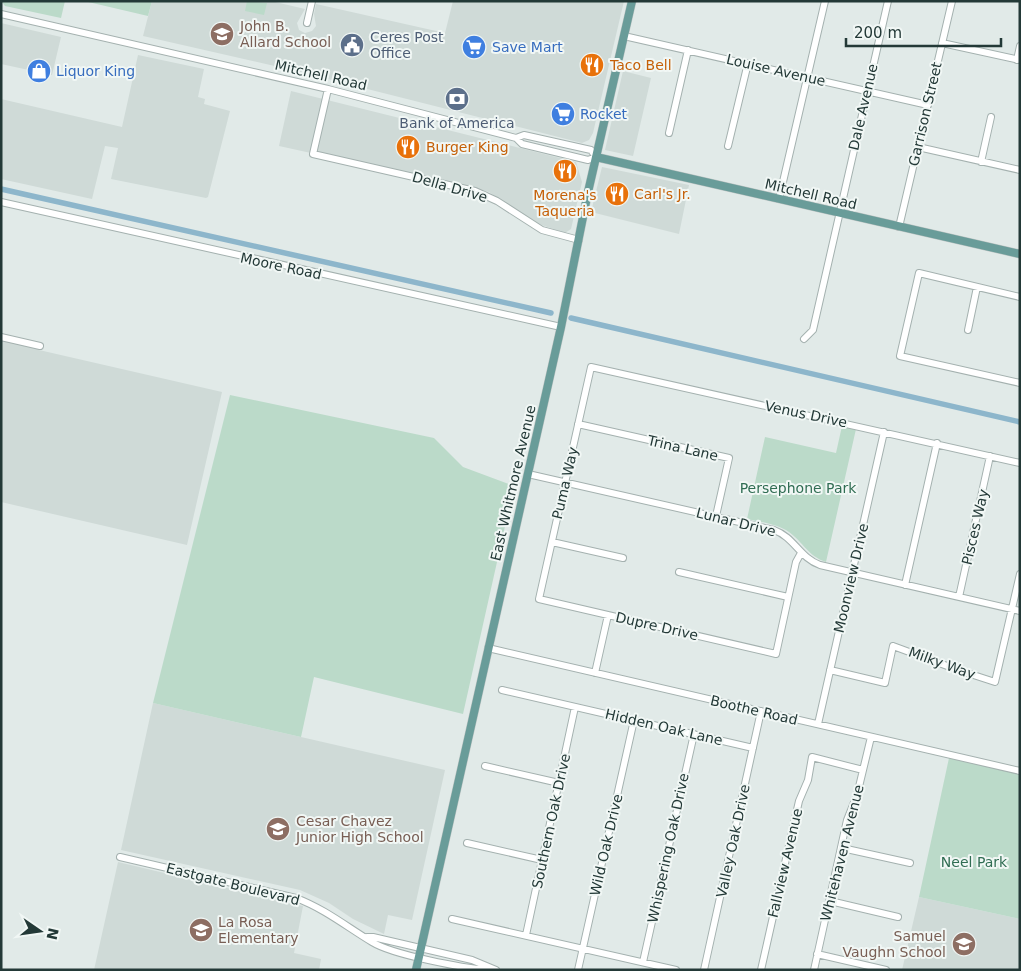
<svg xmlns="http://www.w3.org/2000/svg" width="1021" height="971" font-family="'DejaVu Sans',sans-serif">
	<rect width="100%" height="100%" fill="#e1eae8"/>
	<path fill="#cfdad7" d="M152,1H271L305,9L297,23L299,30L305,33L312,31L316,26L314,14L316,4L445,33L453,1H624L593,133L589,140L582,143L292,70L143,36Z
		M1,23L61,37L52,75L1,64Z
		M138,55L204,69L198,97L205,99L204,104L230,111L208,197L206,198L111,179L118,148L105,146L92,199L1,179V99L122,127Z
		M623,71L651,78L633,156L605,150Z
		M291,91L576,162L582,182L571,229L565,233L533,222L489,192L279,146Z
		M602,167L689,185L679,234L591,212Z
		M1,337L40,346L39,350L222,392L187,545L1,502Z
		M153,703L445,770L412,920L388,915L384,934L353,919L329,903L300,890L121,850Z
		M118,862L303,906L294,953L321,959L319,970H94Z
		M919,897L1020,919V970H902Z"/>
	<path fill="#bbdac9" d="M1,1H65L61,18L5,6Z
		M84,1H152L148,16Z
		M247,1L267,3L264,15L245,11Z
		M230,395L434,438L463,467L514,486L463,714L314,677L301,737L153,703Z
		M842,426L856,429L826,562C808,556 803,542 789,532C777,524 761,522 747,519L765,437L836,453Z
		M949,758L1020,774V919L919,897Z"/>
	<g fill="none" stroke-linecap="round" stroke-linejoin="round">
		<path stroke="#8db6cb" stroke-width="5.5" d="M1,189L551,313
			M571,318L1020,422"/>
		<g stroke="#a4b1af" stroke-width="8">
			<path id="minor" d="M1,14L328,89L516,138L522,144L588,160L596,157L591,150L524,135L516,138
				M307,23L312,1
				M624,36L928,105
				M942,43L1020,60
				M1017,60L1020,46
				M328,89L313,154L475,191L497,201L542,230L579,240
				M669,133L688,50
				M728,146L748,63
				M918,147L1020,170
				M981,162L991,117
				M779,199L825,1
				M1,202L561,327
				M899,227L952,1
				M1020,297L919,273L900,356L1020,383
				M968,330L977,287
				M1,337L40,346
				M804,339L813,330L888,1
				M578,424L729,458L716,516
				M528,474L774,530C794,537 800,558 820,565L1020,611
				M552,542L623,558
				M801,553L796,562L776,654L539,599L591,367L1020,463
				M679,572L788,597
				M905,585L937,443
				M959,597L990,456
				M488,648L1020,771
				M830,670L885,683L893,646L958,670L995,682L1020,574
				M595,673L608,615
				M502,690L753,748
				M818,724L884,432
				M485,766L559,783
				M467,843L542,860
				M842,848L910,863
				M120,857L296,898C325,909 347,927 372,942C393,955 463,968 488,970
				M830,901L898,917
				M452,919L676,970
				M526,935L575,707
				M367,937H373L472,960L496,970
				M817,954L886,970
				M643,962L694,734
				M578,970L634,720
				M704,970L761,711
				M761,970L799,801L808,780L812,757L863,770
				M814,970L847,820L857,795L871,737"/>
		</g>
		<g stroke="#bdc4c3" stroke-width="9">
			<path id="major" d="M596,157L1020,254
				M416,970L561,327L588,192L632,1"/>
		</g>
		<use href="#minor" stroke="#fff" stroke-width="6"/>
		<use href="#major" stroke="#699c99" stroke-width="8"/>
	</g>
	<defs>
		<g id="school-disc" transform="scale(1.25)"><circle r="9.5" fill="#8d6e63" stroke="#f1f7f5"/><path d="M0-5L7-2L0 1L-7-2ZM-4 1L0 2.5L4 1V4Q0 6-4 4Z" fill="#fff"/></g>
		<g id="civic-disc" transform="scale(1.25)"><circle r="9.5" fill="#5c6f8a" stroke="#f1f7f5"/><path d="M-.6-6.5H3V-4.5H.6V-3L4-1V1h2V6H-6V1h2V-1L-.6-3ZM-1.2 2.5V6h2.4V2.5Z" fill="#fff"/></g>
		<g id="supermarket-disc" transform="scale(1.25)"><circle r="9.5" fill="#3f7fe0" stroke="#f1f7f5"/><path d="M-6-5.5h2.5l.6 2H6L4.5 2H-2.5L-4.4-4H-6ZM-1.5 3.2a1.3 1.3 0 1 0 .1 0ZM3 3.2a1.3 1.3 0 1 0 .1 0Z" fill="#fff"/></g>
		<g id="restaurant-disc" transform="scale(1.25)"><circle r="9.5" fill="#e8710a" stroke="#f1f7f5"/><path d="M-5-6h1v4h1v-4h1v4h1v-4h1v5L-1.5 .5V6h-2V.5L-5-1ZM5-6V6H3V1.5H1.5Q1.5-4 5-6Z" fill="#fff"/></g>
		<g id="shop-disc" transform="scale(1.25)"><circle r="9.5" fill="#3f7fe0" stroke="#f1f7f5"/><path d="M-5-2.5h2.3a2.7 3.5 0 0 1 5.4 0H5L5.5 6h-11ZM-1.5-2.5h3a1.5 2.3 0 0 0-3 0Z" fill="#fff"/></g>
		<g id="bank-disc" transform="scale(1.25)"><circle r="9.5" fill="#5c6f8a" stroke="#f1f7f5"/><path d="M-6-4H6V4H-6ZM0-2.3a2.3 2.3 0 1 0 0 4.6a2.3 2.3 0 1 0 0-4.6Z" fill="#fff"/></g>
	</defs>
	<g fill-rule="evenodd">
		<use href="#school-disc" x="222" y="34"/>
		<use href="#civic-disc" x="352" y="45"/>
		<use href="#supermarket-disc" x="474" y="47"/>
		<use href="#restaurant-disc" x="592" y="65"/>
		<use href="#shop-disc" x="39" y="71"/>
		<use href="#bank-disc" x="457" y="99"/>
		<use href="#supermarket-disc" x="563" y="114"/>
		<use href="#restaurant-disc" x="408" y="147"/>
		<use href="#restaurant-disc" x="565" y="171"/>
		<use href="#restaurant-disc" x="617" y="194"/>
		<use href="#school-disc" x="278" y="829"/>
		<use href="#school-disc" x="201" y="930"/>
		<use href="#school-disc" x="964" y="944"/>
	</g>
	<g text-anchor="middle" stroke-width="4" stroke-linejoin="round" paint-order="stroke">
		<g font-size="14" fill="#785e54" stroke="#f1f7f5" text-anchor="start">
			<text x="240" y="31">John B.<tspan x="240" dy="16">Allard School</tspan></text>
			<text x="296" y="826">Cesar Chavez<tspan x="296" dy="16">Junior High School</tspan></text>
			<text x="218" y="927">La Rosa<tspan x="218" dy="16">Elementary</tspan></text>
			<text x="946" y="941" text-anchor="end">Samuel<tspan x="946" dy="16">Vaughn School</tspan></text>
		</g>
		<g font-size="14" fill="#4e5e75" stroke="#f1f7f5" text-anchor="start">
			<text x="370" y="42">Ceres Post<tspan x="370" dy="16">Office</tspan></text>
			<text x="457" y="128" text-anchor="middle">Bank of America</text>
		</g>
		<g font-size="14" fill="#366cbe" stroke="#f1f7f5" text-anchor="start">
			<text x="492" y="52">Save Mart</text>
			<text x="56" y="76">Liquor King</text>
			<text x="580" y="119">Rocket</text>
		</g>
		<g font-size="14" fill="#c56008" stroke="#f1f7f5" text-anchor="start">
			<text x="610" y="70">Taco Bell</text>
			<text x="426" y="152">Burger King</text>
			<text x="634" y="199">Carl's Jr.</text>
			<text x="565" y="200" text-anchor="middle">Morena's<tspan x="565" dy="16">Taqueria</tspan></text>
		</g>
		<g font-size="14" fill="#233937" stroke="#f1f7f5">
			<text transform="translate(776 70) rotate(13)" y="5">Louise Avenue</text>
			<text transform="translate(321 75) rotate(13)" y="5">Mitchell Road</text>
			<text transform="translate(863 107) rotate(-77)" y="5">Dale Avenue</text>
			<text transform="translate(925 114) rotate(-77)" y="5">Garrison Street</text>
			<text transform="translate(450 187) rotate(16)" y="5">Della Drive</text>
			<text transform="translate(811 194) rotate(13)" y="5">Mitchell Road</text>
			<text transform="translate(281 266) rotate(12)" y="5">Moore Road</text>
			<text transform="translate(806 414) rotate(12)" y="5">Venus Drive</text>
			<text transform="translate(683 448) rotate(13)" y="5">Trina Lane</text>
			<text transform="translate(513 483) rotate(-77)" y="5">East Whitmore Avenue</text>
			<text transform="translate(565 483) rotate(-77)" y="5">Puma Way</text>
			<text transform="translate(736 522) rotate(14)" y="5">Lunar Drive</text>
			<text transform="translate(975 527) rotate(-77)" y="5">Pisces Way</text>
			<text transform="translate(851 578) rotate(-77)" y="5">Moonview Drive</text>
			<text transform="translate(657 626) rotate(13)" y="5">Dupre Drive</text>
			<text transform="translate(942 663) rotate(20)" y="5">Milky Way</text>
			<text transform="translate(754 710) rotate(13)" y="5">Boothe Road</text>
			<text transform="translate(664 727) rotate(13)" y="5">Hidden Oak Lane</text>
			<text transform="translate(551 821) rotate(-78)" y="5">Southern Oak Drive</text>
			<text transform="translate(733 841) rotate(-78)" y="5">Valley Oak Drive</text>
			<text transform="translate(606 845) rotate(-77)" y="5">Wild Oak Drive</text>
			<text transform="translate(668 848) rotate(-78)" y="5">Whispering Oak Drive</text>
			<text transform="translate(842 853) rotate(-76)" y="5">Whitehaven Avenue</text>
			<text transform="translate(785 863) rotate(-77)" y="5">Fallview Avenue</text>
			<text transform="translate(233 884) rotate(14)" y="5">Eastgate Boulevard</text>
		</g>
		<g font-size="14" fill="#306d53" stroke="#f1f7f5">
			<text x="798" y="493">Persephone Park</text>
			<text x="974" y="867">Neel Park</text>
		</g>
	</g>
	<rect width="1021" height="971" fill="none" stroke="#233937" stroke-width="5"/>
	<g transform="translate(40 931) rotate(103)" stroke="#f1f7f5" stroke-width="4" paint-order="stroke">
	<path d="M0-4L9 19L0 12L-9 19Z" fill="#233937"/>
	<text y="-8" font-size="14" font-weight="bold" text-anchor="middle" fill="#233937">N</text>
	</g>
	<path d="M846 38v8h155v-8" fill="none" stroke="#233937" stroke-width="2.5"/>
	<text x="854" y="38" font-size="15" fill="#233937" stroke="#f1f7f5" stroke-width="4" paint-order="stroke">200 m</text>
</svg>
